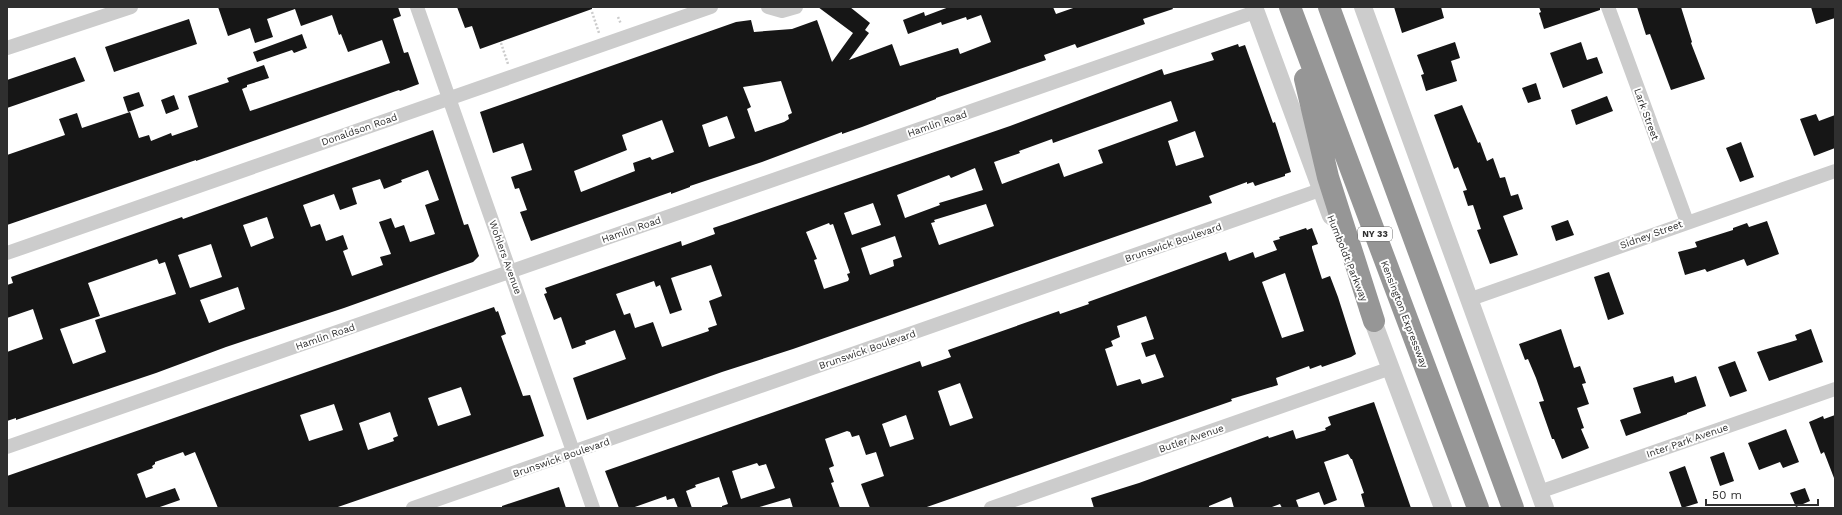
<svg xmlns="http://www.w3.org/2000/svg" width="1842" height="515" font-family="'Work Sans',sans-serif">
	<rect width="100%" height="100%" fill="#fff"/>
	<path fill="#161616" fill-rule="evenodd" d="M218,7H398L401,16L393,19L404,53L408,52L419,84L400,91L399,90L219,153L196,161V160L7,225V155L65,135L59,119L77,113L82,128L130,112L139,138L149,135L151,141L171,133L172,136L198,127L188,96L229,82L227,78L264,65L269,78L247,85V87L242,89L250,111L390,63L382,40L348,52L341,34L339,35L332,15L301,26L295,9L267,19L273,37L255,43L250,28L228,36Z
		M457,7H592V9L480,49L472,26L465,28Z
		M818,7H850L870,23L865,30L869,33L849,60L892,44L900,66L958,48L960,54L991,42L981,15L967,20L966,17L942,25L941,22L908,34L903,20L924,12L925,16L949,7H1053L1056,14L1076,7H1172L1173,9L1143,19L1145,24L1077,48L1075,44L1044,55L1046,60L936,98V99L862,127L842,134V132L762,162L690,186V187L671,194V192L531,241L520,212L527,210L519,188L515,189L511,177L532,170L523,143L493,153L480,112L736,22L751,20L754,32L792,29L817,20L832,62L853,33ZM781,81L792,113L788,115L789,119L784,122L755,132L747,109L751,107L743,87ZM727,116L735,138L709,147L702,125ZM662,120L674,152L652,160L650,157L633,163L635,171L581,192L574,171L627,150L622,135Z
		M1394,7H1441L1444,18L1402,33Z
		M1539,7H1600V10L1544,29L1539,13L1541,12Z
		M1637,7H1681L1692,42L1691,43L1705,79L1671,90L1650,34L1646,35Z
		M1811,7H1835V18L1816,24Z
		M189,19L197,44L114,72L105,47Z
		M302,34L307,48L294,53L292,50L257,62L253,52Z
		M1455,42L1460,58L1451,61L1457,81L1426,91L1421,75L1424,74L1417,55Z
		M1581,42L1587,60L1597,57L1603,73L1563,88L1550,53Z
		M1238,44L1239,47L1245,45L1273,123L1275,122L1291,172L1285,174V176L1255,186L1253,182L1247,184V182L1209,196L1212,203L793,349L722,372L587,420L573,378L626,359L615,330L585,341L586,344L572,349L561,317L554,320L544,294L547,293L545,288L681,241L682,246L715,234L713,228L728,223L1010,126L1162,69L1164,75L1214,60L1211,53ZM1171,101L1178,121L1098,150L1103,163L1064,177L1059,163L1002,184L994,162L1020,153L1019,151L1052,139L1053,143ZM1195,131L1204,157L1176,166L1168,141ZM975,168L983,190L939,203L940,205L905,218L897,195L949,175L951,178ZM873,203L881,225L852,235L844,213ZM986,204L994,226L939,245L931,223L935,222L934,220ZM829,223L830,225L833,224L850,273L847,274L849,279L848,281L824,289L814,260L817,259L806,232ZM895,236L902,257L893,260L894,266L870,275L861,248ZM711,265L722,296L709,301L717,325L708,328L709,331L662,347L653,322L635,328L630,313L624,315L616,294L654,281L656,287L660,285L670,314L682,310L671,278Z
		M75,57L85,81L7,108V80Z
		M1536,83L1541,99L1528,103L1522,88Z
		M139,92L144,106L128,112L123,97Z
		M174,95L179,109L166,114L161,100Z
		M1607,96L1613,111L1576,125L1571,110Z
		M1462,105L1478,143L1480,142L1487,161L1493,158L1500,178L1505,177L1511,196L1518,194L1523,209L1503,216L1518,255L1490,264L1477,230L1481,229L1473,205L1468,206L1463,191L1467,190L1458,167L1454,169L1434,115Z
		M1816,114L1819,121L1835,115V148L1814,156L1800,119Z
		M433,130L464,225L468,224L479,256L473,262L344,308L226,347L156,373L16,420V418L7,421V352L43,339L33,309L7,318V285L13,283L11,277L182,217L183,219ZM428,170L439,200L425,205L435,234L410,242L404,225L395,228L391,218L379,222L391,254L380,257L383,265L352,276L343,251L348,249L343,235L326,241L320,224L311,227L303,205L334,194L340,210L357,204L352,188L380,179L384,189L402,182L401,180ZM267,217L274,238L251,247L243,225ZM211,244L222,277L190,288L178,255ZM157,259L159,264L165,262L176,294L95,320L106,352L73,364L60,329L100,316L88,283ZM238,287L245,309L209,323L200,300Z
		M1741,142L1754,177L1740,182L1726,148Z
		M1568,220L1574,235L1556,241L1551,226Z
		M1767,221L1779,254L1747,266L1744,259L1707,272L1705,269L1685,275L1678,252L1697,247L1695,242L1733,230V228L1747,223L1749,227Z
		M1306,228L1307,230L1312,228L1318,244L1312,246V248L1322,279L1330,276L1338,297L1356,354L1351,357L1322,367L1321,365L1310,369L1309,366L1276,378L1278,385L1231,399L1232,401L924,508H870L861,484L884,476L876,452L866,455L859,435L852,437L850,432L847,431L825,439L834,466L829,468L834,482L831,483L840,508H793L790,498L756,508H722V506L728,504L719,477L695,485L696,487L686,491L692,508H678L674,498L667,500L666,496L632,508H619L605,471L920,361L922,367L951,357L948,350L1059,311L1060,314L1089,304L1088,302L1113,293L1226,252L1229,261L1253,252L1255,258L1277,250L1273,241L1280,239L1279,237ZM1285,273L1304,331L1282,338L1262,282ZM1146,316L1154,339L1141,343L1146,357L1155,354L1164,377L1142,384L1140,379L1117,386L1105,349L1113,346L1111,341L1120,337L1117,326ZM960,383L973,418L950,426L938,391ZM906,415L914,439L890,447L882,424ZM757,463L759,466L766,464L775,488L741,499L732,471Z
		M1609,272L1624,314L1608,320L1594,277Z
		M494,307L496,312L498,311L506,334L501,336L523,396L530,395L544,436L335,508H218L195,452L185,456L183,452L155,462V464L152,466L153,468L137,474L146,498L175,488L180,500L157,508H7V476ZM461,387L471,415L438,426L428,398ZM334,404L343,430L309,441L300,415ZM390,412L398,436L393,438L394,441L368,450L359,423Z
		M1561,329L1574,368L1580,366L1586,383L1582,384L1589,404L1577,408L1584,428L1581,429L1589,448L1562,459L1554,439H1552L1539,402L1544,401L1536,378L1528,359L1525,360L1519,344Z
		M1811,329L1823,362L1769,381L1757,352L1797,340L1795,335Z
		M1735,361L1747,391L1730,397L1718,367Z
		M1673,376L1675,383L1696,376L1706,406L1687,413V414L1626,436L1620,420L1641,413L1633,388Z
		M1374,402L1411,508H1365L1361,494L1364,493L1352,459H1351L1348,454L1324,462L1337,500L1324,505L1319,492L1296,500L1299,508H1282L1280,504L1269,508H1234L1231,497L1209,506V508H1094L1091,498L1139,483L1268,436L1269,438L1293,430L1296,439L1326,430L1325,428L1331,425L1328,417Z
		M1835,415V478H1834L1824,452L1821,454L1809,422L1823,416L1824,419Z
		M1786,429L1799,462L1783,468L1780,462L1759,470L1748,443Z
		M1724,452L1734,481L1720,486L1710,457Z
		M1685,466L1698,503L1682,508L1669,472Z
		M559,487L566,508H502V506Z
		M1805,488L1810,501L1796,507L1790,493Z"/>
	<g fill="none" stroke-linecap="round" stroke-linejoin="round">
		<path stroke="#ccc" stroke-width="2.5" stroke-dasharray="2 2" stroke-linecap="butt" d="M592,12L599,33
			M618,17L621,24
			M501,43L508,64"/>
		<path stroke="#ccc" stroke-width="14" d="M417,7L593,508
			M768,7L782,11L796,7
			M1608,7L1687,222
			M7,48L131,7
			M7,253L711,7
			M1468,300L1835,171
			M7,447L1255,12
			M1539,492L1835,389
			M413,508L1320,190
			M991,508L1391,368"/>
		<path stroke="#ccc" stroke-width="18" d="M1254,7L1331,216
			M1363,7L1545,508
			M1368,308L1443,508"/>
		<path stroke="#969696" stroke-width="22" d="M1290,7L1478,508
			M1329,7L1513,508
			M1305,79L1328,177L1374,321"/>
	</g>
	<g text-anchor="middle" stroke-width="4" stroke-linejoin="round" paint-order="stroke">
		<rect fill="#fff" stroke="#6d6d6d" stroke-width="1" x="1358" y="227" width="34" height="14" rx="3"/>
		<g font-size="9" font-weight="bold" fill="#2f2f2f">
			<text x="1375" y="237">NY 33</text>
		</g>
		<g font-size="10" fill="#2f2f2f" stroke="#fff">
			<text transform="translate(1647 114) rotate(70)" y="4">Lark Street</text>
			<text transform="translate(937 123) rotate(-19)" y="4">Hamlin Road</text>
			<text transform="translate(359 129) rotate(-19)" y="4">Donaldson Road</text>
			<text transform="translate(631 229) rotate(-19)" y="4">Hamlin Road</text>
			<text transform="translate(1651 234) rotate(-20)" y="4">Sidney Street</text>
			<text transform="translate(1173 242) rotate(-19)" y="4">Brunswick Boulevard</text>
			<text transform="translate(506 257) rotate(70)" y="4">Wohlers Avenue</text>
			<text transform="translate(1348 258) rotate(68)" y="4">Humboldt Parkway</text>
			<text transform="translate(1405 314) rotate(69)" y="4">Kensington Expressway</text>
			<text transform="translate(325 336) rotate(-19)" y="4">Hamlin Road</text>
			<text transform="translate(867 349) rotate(-19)" y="4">Brunswick Boulevard</text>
			<text transform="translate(1191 438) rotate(-19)" y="4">Butler Avenue</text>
			<text transform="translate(1687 440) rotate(-19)" y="4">Inter Park Avenue</text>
			<text transform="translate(561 457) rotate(-19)" y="4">Brunswick Boulevard</text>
		</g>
	</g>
	<rect width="1842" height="515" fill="none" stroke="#2f2f2f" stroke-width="16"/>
	<path d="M1706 499v6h112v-6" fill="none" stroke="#2f2f2f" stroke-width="2"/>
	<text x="1712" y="499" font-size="12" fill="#2f2f2f" stroke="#ffffff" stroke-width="3" paint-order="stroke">50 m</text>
</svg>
